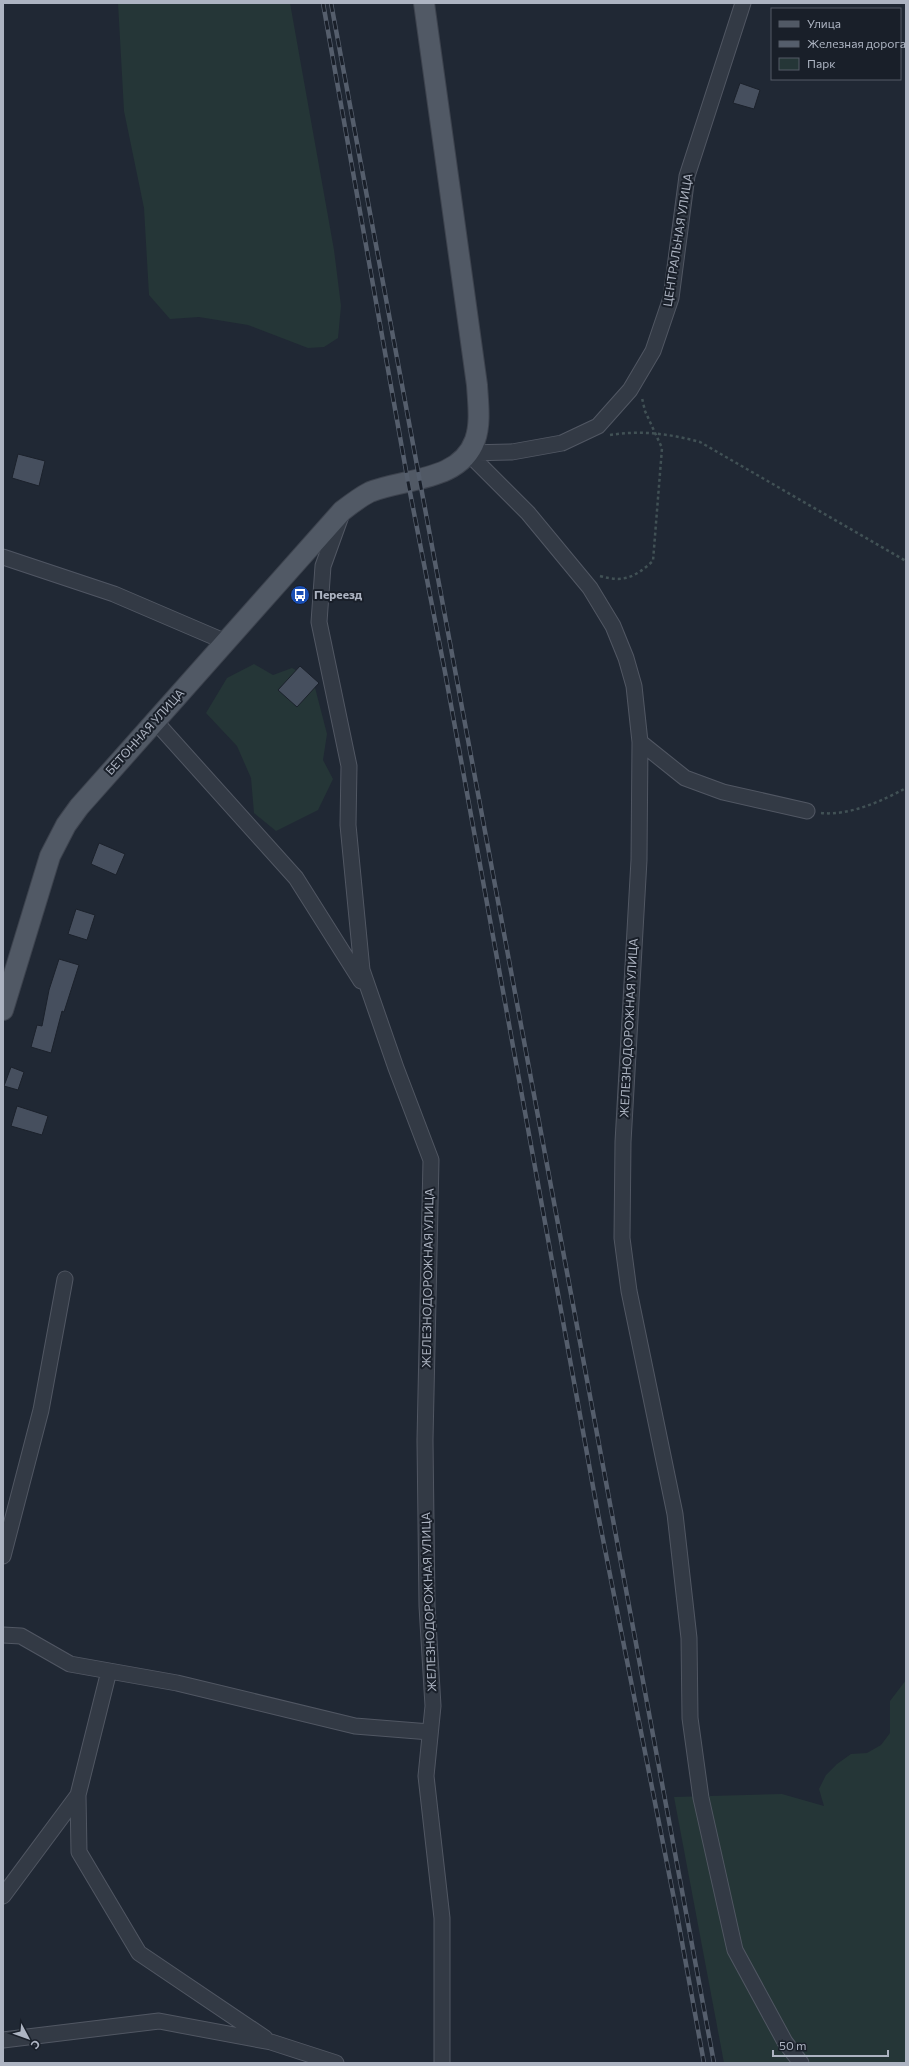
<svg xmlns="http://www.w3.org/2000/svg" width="909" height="2066" font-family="Commissioner,sans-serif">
	<rect width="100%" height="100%" fill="#202834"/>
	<path fill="#253637" d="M118,3H290L334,250L341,306L338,338L324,347L308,348L248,325L199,317L170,319L149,295L144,208L124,111Z
		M254,664L273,675L292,668L313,680L327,734L323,760L333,779L318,810L276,831L254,813L251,778L237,746L206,713L227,678Z
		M906,1680V2063H724L674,1797L782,1794L824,1806L819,1789L826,1775L837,1764L851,1754L867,1753L881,1745L890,1733V1701Z"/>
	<path fill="#464f5e" stroke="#1b212b" d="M740,83L760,90L754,109L733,103Z
		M18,454L45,461L39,486L12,478Z
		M300,666L319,683L297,707L278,690Z
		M99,843L125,854L116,875L91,864Z
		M76,909L95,915L87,940L68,934Z
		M59,959L79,965L64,1012L62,1011L51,1053L31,1047L37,1025L42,1026L49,990Z
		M11,1067L24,1072L18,1090L4,1086Z
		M17,1106L48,1116L42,1135L11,1126Z"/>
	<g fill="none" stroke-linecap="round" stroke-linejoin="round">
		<g stroke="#515763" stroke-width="17">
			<path id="minor" d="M468,453L528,513L590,588L613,626L626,658L634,686L640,742L639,860L623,1142L622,1238L629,1291L675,1514L689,1638L690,1718L701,1798L735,1950L785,2042L801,2063
				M468,453L512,452L562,443L598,426L630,390L653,351L671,298L687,176L743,3
				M341,516L323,566L319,622L349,766L348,825L362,970L396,1068L431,1160L425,1440L427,1606L433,1706L426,1776L442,1918V2063
				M3,557L114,594L226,642
				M155,721L296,878L361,981
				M640,742L685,778L723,792L807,811
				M3,1556L41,1410L65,1279
				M3,1635L21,1636L70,1664L177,1683L355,1726L430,1732
				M78,1795L79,1852L139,1953L265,2038
				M3,1896L78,1795L109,1671
				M3,2040L159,2021L271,2042L336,2063"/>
		</g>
		<g stroke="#3d434e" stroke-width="22">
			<path id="major" d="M3,1010L50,856L66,825L79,807L342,511C351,504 360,497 370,492C404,478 460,482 475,440C481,423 478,403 477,385L424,3"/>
		</g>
		<path stroke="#415155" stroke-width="2.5" stroke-dasharray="3 3" stroke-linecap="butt" d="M610,435C641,430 671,434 700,442L906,561
			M600,576C624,583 635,577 653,561L662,448L645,411L642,398
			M821,813C849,816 882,801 906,788"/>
		<use href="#minor" stroke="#333a45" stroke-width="15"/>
		<use href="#major" stroke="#515965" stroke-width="20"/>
		<g stroke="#555e6c" stroke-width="4.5">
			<path id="rail" d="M323,3L408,482L445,672L598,1514L676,1909L704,2063
				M331,3L714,2063"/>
		</g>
		<use href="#rail" stroke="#191f29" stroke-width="3" stroke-dasharray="9" stroke-linecap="butt"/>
	</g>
	<defs>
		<g id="bus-disc" transform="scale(1)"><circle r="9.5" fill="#1a4fb4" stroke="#191f29"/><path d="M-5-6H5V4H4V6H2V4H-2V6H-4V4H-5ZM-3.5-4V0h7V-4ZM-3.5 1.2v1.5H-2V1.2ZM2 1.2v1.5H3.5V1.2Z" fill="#fff"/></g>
	</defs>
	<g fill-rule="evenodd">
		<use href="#bus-disc" x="300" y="595"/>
	</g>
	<g text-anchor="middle" stroke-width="4" stroke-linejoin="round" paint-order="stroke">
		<g font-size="12" fill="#adb4c2" stroke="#191f29">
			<text transform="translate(678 240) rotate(-81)" y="4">ЦЕНТРАЛЬНАЯ УЛИЦА</text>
			<text transform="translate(145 732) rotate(-48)" y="4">БЕТОННАЯ УЛИЦА</text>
			<text transform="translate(629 1028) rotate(-87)" y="4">ЖЕЛЕЗНОДОРОЖНАЯ УЛИЦА</text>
			<text transform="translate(428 1278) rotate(-89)" y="4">ЖЕЛЕЗНОДОРОЖНАЯ УЛИЦА</text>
			<text transform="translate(429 1602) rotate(-92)" y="4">ЖЕЛЕЗНОДОРОЖНАЯ УЛИЦА</text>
		</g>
		<g font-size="12" font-weight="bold" fill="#adb4c2" stroke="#191f29" text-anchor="start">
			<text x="314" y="599">Переезд</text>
		</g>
	</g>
	<rect width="909" height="2066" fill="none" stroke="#adb4c2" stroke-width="8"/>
	<rect x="771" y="8" width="130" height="72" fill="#191f29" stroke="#545b66"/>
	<rect x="779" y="21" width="20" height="6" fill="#515965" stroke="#545b66"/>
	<text x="807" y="28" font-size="12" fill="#adb4c2">Улица</text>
	<rect x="779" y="41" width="20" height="6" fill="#555e6c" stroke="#545b66"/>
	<text x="807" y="48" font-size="12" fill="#adb4c2">Железная дорога</text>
	<rect x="779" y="58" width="20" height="12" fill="#253637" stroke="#545b66"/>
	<text x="807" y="68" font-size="12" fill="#adb4c2">Парк</text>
	<g transform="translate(28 2038) rotate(131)" stroke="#191f29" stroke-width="3" paint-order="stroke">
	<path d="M0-3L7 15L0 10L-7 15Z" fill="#adb4c2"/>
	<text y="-6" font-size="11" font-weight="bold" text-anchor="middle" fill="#adb4c2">С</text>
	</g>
	<path d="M773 2050v6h115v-6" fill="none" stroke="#adb4c2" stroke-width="2"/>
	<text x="779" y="2050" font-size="12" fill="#adb4c2" stroke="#191f29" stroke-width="3" paint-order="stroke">50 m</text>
</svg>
